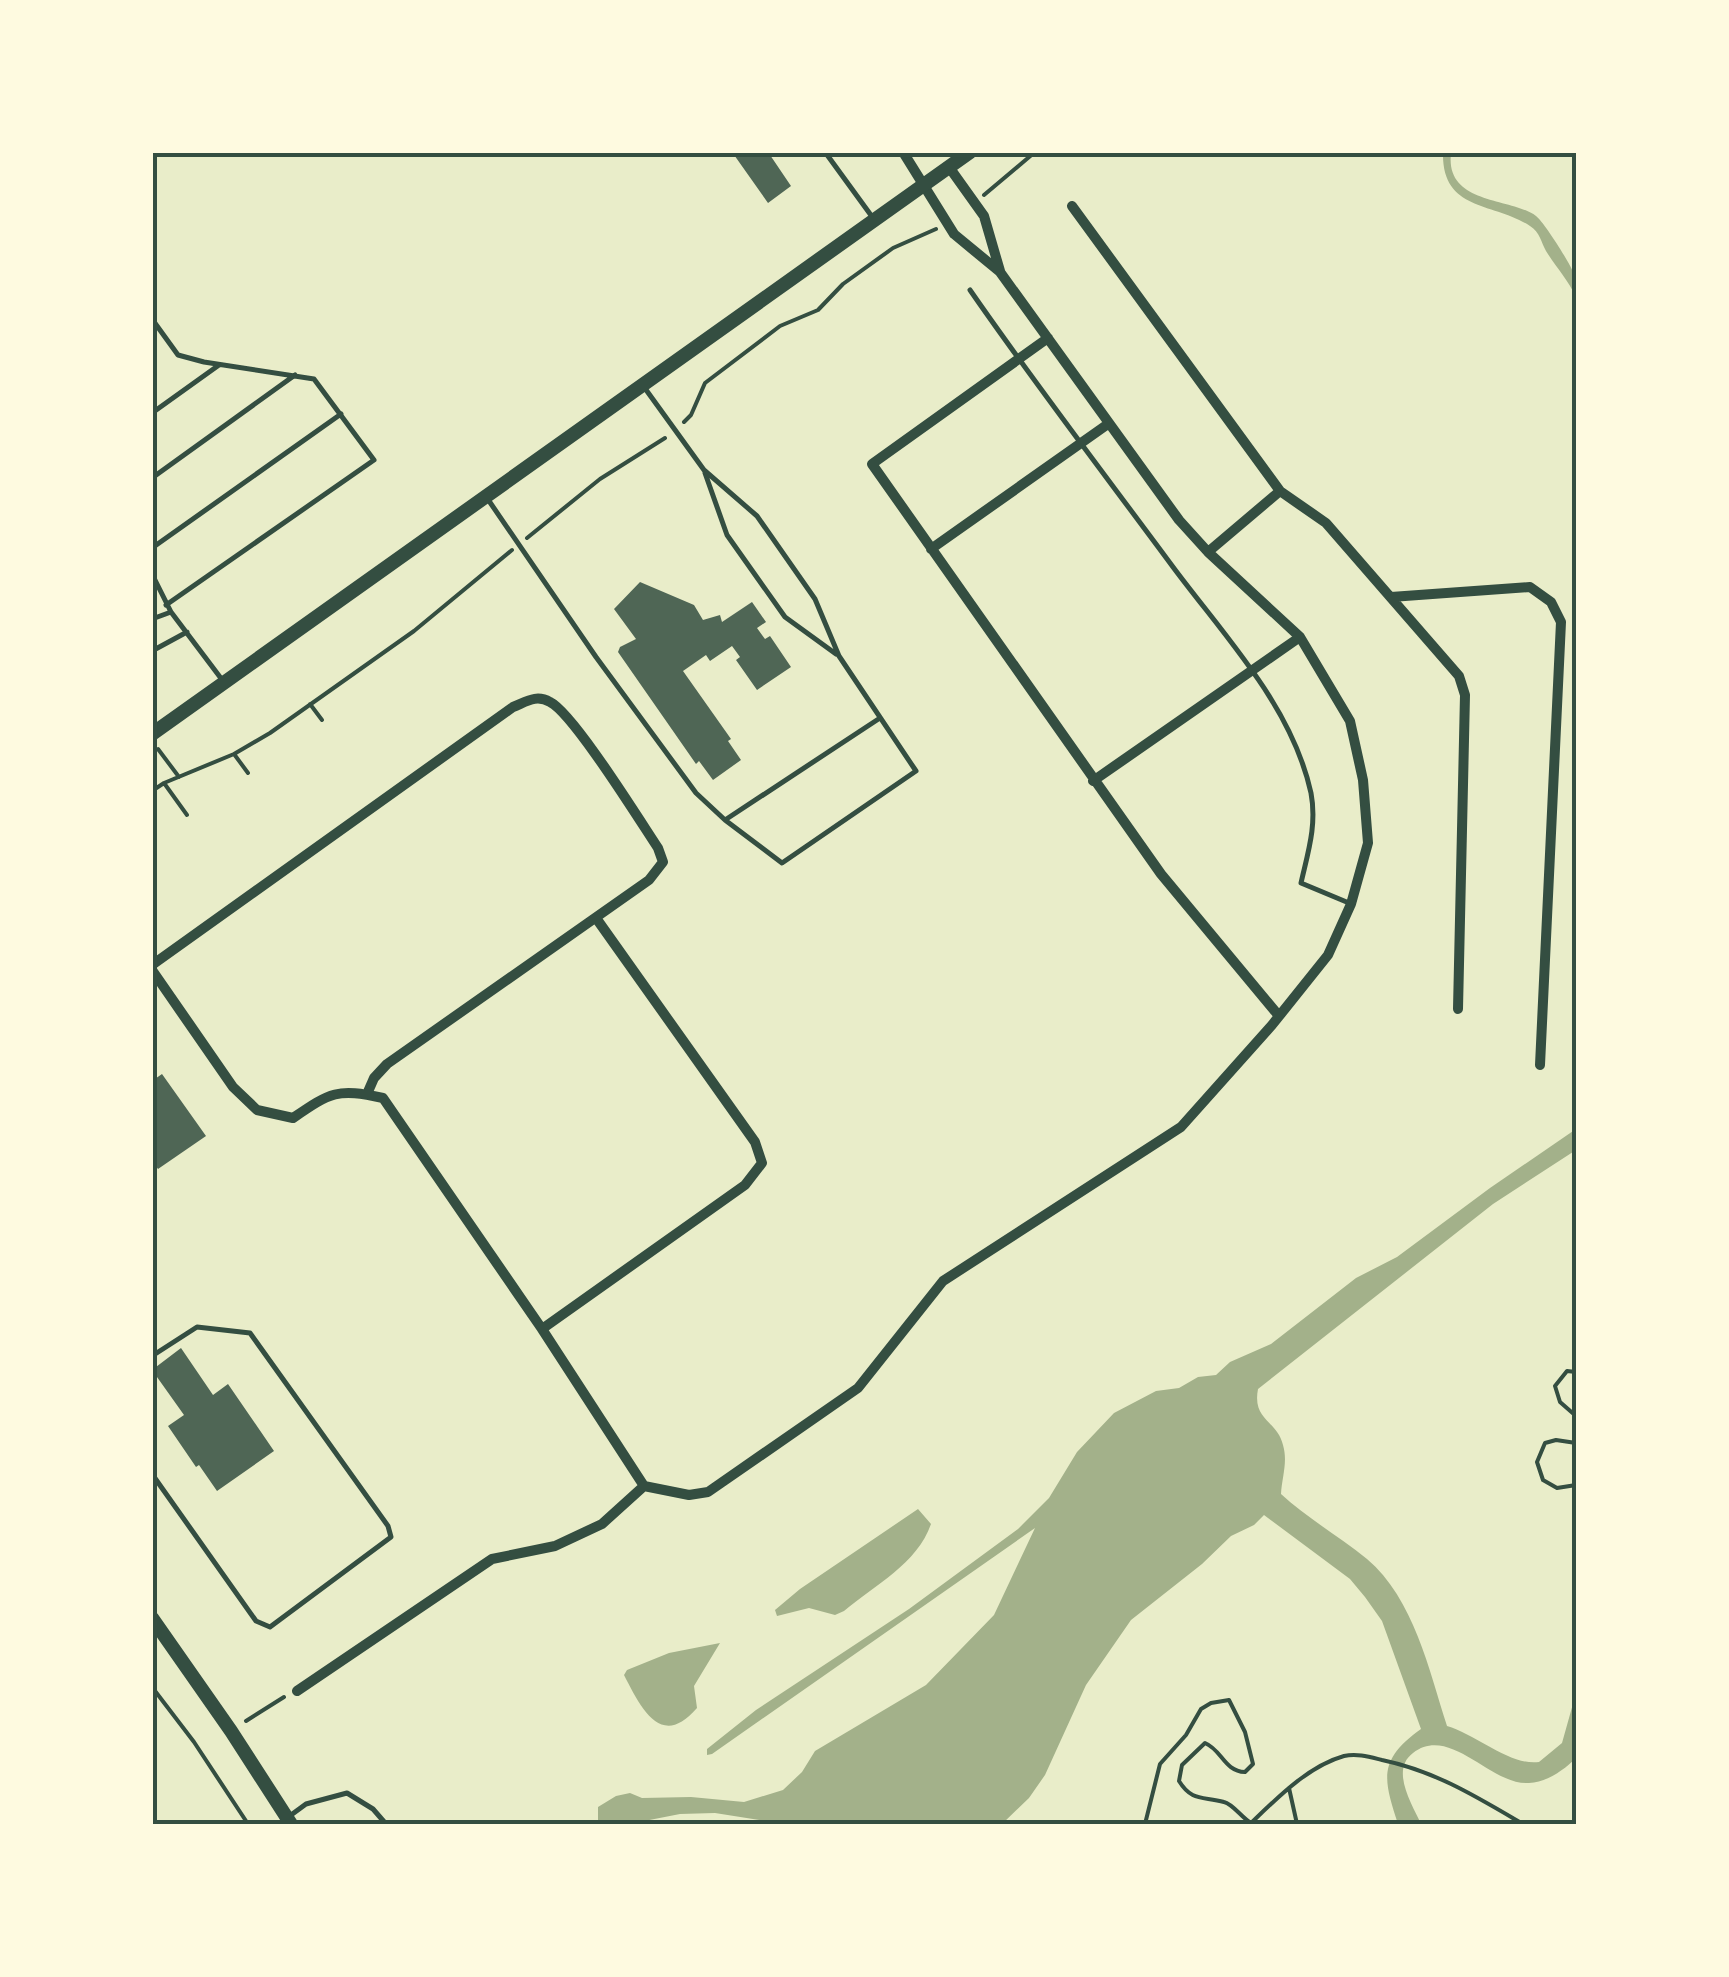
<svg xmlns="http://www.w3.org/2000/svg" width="1729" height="1977" font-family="'PT Sans Narrow',sans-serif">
	<rect width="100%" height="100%" fill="#e9edc9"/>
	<path fill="#a3b18a" d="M1443,153H1451C1445,205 1511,197 1536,216C1544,222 1570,263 1574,274C1577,281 1577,289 1576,297C1568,280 1556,267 1546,251C1541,242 1540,232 1530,226C1495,202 1442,212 1443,153Z
		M1576,1129V1150L1493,1204L1258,1389C1252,1421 1277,1420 1283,1445C1288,1462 1282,1477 1281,1494C1307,1518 1340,1537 1367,1559C1414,1599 1429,1670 1447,1726C1477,1735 1510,1766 1539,1762L1562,1743L1576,1693V1758C1564,1770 1547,1782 1529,1783C1491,1786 1450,1724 1413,1753C1390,1770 1412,1804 1421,1824H1398C1383,1778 1378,1760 1421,1729L1382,1621L1365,1597L1350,1579L1264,1515L1254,1525L1231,1536L1202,1564L1131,1620L1086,1685L1045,1775L1029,1798L1002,1824H785L715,1813L680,1814L629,1824H598V1807L616,1796L630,1793L642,1798L691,1797L744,1802L783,1790L802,1772L815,1751L926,1685L994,1615L1035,1528L712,1754L707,1755V1749L756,1710L909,1609L1018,1529L1049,1498L1077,1452L1114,1413L1156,1391L1179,1388L1198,1377L1216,1375L1230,1362L1271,1344L1356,1278L1397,1257L1490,1188Z
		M918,1509L931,1524C917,1564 875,1585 844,1611L835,1615L809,1608L777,1616L775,1610L800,1589Z
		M720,1643L694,1686L697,1708C661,1750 641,1708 624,1675L627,1670L669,1653Z"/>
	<path fill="#4f6655" d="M732,152H768L791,186L768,203Z
		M640,582L694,605L703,620L720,615L722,622L752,602L766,622L757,628L765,639L770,636L791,667L757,690L736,660L740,657L732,646L710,661L706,655L683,671L731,739L728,741L741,760L713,780L699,761L696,764L618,652L620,647L636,639L614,609Z
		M162,1074L206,1136L158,1169L152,1161V1081Z
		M181,1348L213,1395L228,1384L274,1451L217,1491L199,1465L196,1467L168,1426L184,1415L152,1370Z"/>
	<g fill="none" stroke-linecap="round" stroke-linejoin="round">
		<path stroke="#344e41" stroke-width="4" d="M984,195L1035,152
			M684,422L691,415L705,383L780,326L818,310L843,284L893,248L936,229
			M527,538L600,479L665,438
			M310,704L322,720
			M158,749L179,777
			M234,754L248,773
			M164,783L187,815
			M152,791L164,783L234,754L270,733L414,631L512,550
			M1576,1372L1567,1371L1555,1386L1560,1402L1576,1416
			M1576,1443L1556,1440L1545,1443L1537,1462L1543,1480L1557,1488L1576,1485
			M152,1687L194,1742L248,1824
			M246,1721L284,1697
			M1289,1788L1297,1824
			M1145,1824L1160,1764L1186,1735L1201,1709L1211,1703L1229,1700L1245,1732L1253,1764L1245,1772C1224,1771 1222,1750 1205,1743L1182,1765L1179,1781C1192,1802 1203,1796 1224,1802C1233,1804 1242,1818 1251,1823
			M1250,1824C1276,1799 1308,1766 1344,1756C1357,1753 1370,1757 1382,1760C1435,1771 1477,1797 1523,1824"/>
		<path stroke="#344e41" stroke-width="5" d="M825,152L873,218
			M970,290C1035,384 1105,475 1173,567C1225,637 1292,706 1311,793C1317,825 1308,852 1301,883L1349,903
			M152,319L178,355L204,362L314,379L374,460L166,605
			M152,413L219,365
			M705,473L727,535L785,617L836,654
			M152,478L295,375
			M487,498L596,657L696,793L725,820L782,863L916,771L839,656L815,599L757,516L704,470L644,387
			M152,548L341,414
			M152,574L171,612
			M152,619L171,612L223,681
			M152,651L187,632
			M725,820L880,718
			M152,1356L197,1327L250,1333L388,1526L391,1537L270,1627L256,1621L152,1474
			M291,1815L306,1804L347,1793L373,1809L386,1824"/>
		<path stroke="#344e41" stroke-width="10" d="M949,167L984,216L1000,271
			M1072,206L1280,491L1326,523L1459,676L1465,695L1458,1009
			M1048,338L872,464L1161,874L1279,1016
			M931,549L1108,424
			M1208,552L1280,491
			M1391,597L1530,587L1551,602L1561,622L1540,1065
			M1093,781L1300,637
			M152,965L513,707C526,702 536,694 550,702C573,713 640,821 658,848L663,862L649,880L387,1064L374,1078L367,1094
			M152,970L233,1087L257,1110L293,1118C331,1092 337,1088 383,1098L542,1329L644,1486L602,1524L555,1546L492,1559L297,1691
			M542,1329L745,1185L762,1163L755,1142L596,918
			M644,1486L689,1495L708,1492L858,1388L943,1281L1181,1127L1272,1025L1328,955L1351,904L1368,843L1363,780L1350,721L1300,637L1208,552L1179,520L1000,272L954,234L903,152"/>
		<path stroke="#344e41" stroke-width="14" d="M152,734L970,152
			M152,1618L231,1731L291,1824"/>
	</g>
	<rect width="1729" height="1977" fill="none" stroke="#fefae0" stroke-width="310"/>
	<rect x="155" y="155" width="1419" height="1667" fill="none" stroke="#344e41" stroke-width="4"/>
</svg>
